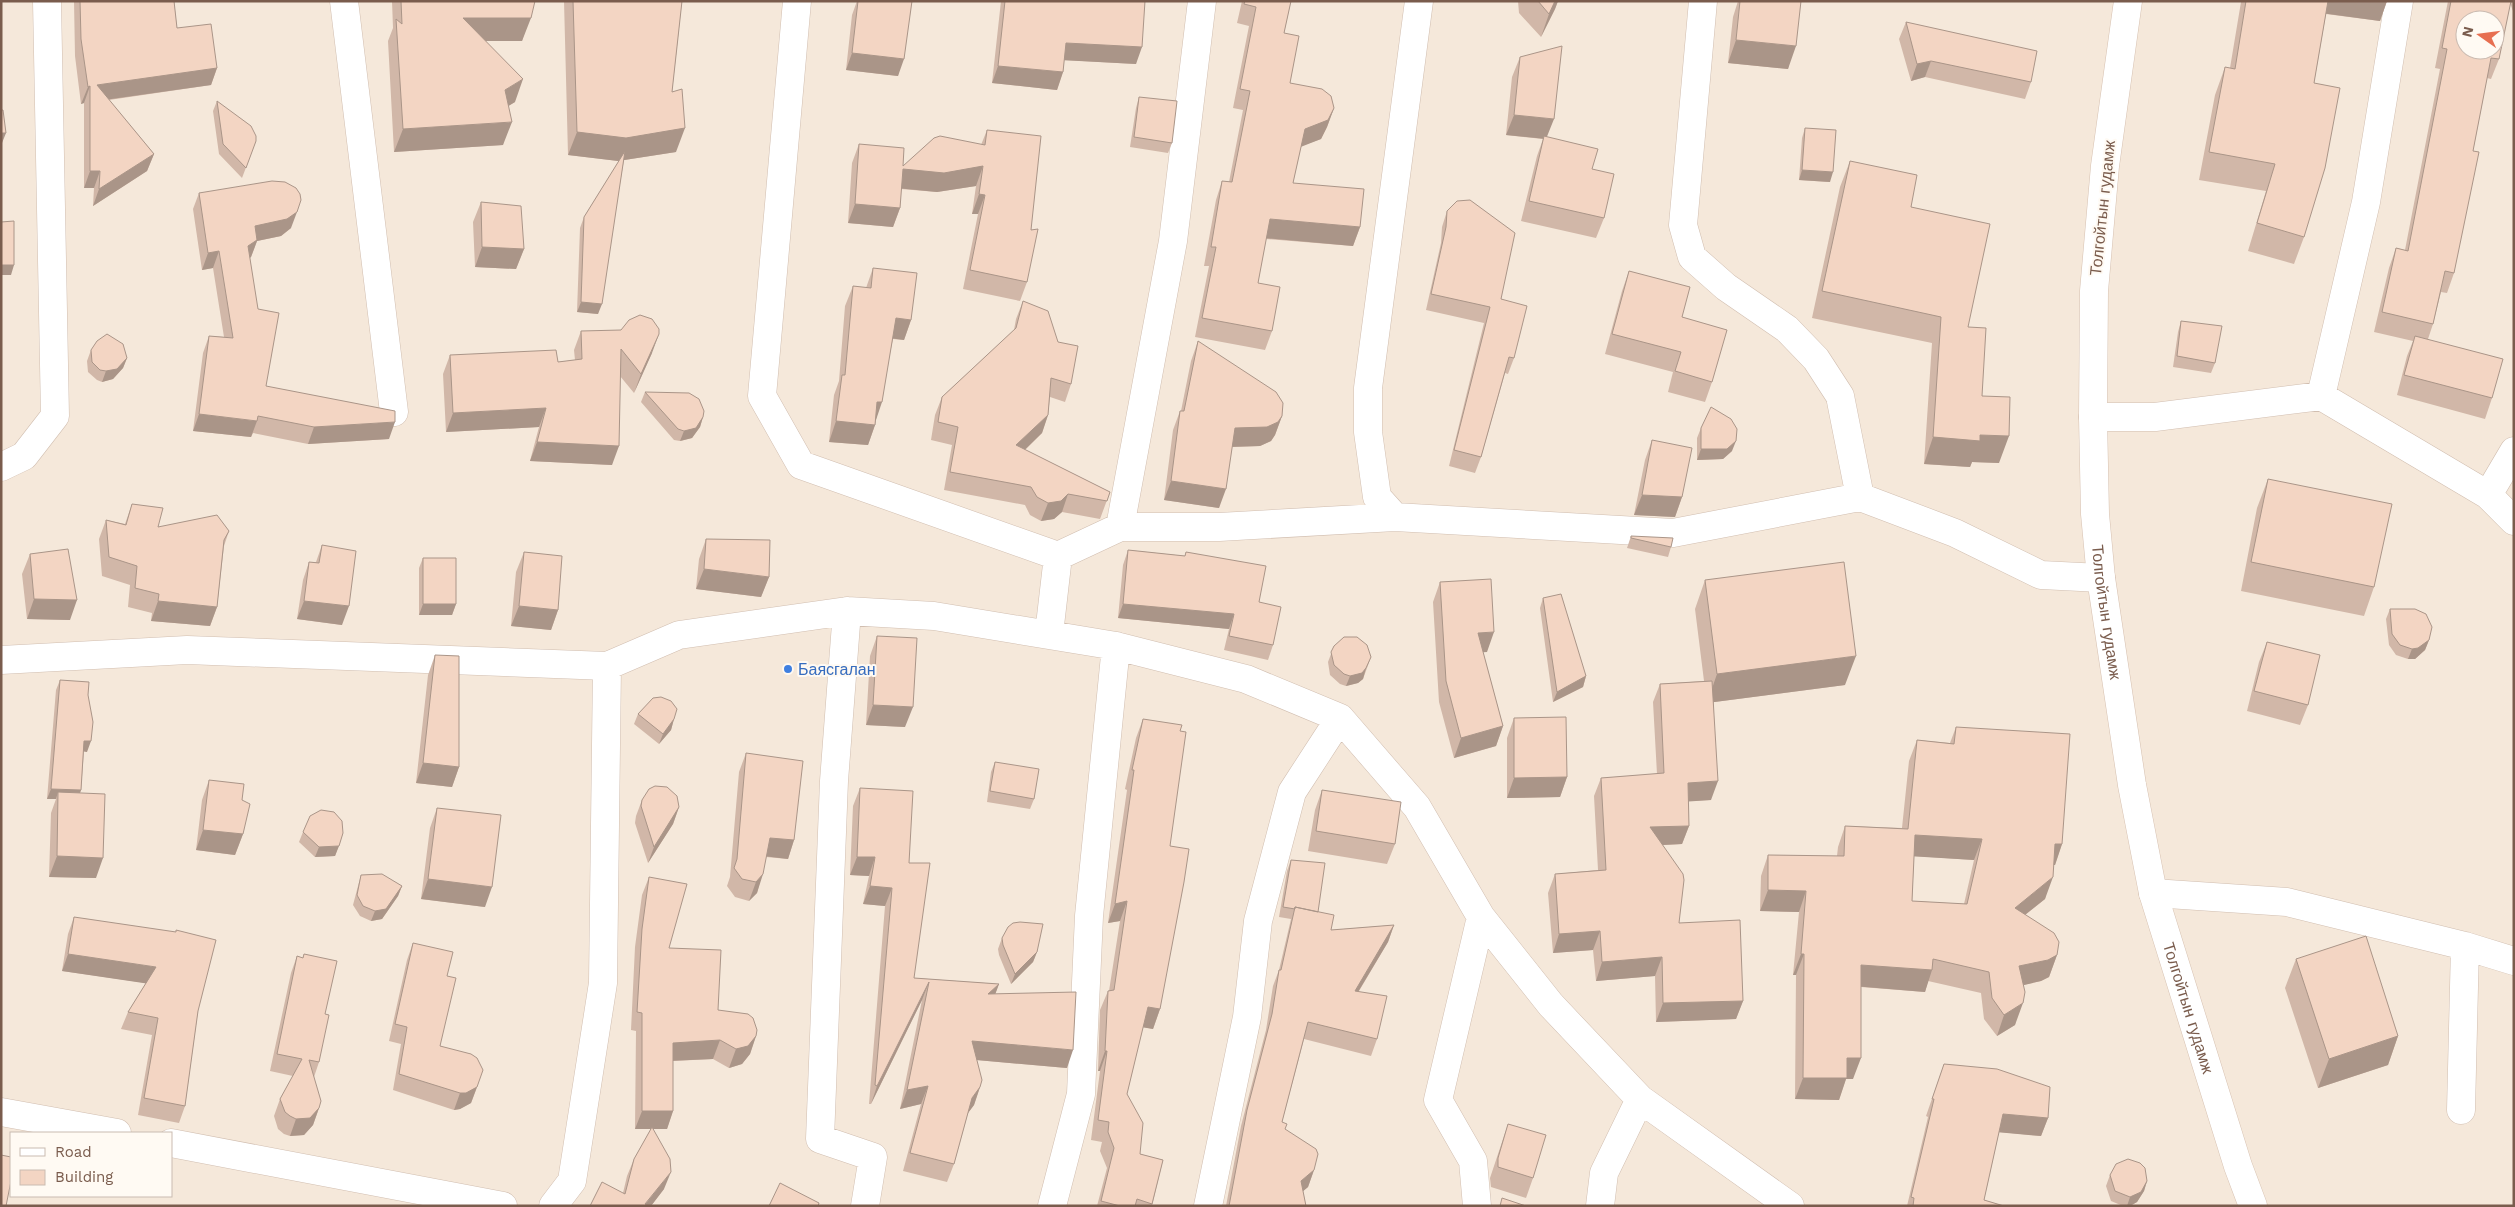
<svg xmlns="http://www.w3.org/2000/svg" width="2515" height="1207" font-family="'Work Sans',sans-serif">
	<rect width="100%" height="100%" fill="#fdf6ec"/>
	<path fill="#f5e8da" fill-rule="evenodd" d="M1,1H2514V1206H1ZM2465,20H2495V50H2465ZM11,1133H171V1196H11Z"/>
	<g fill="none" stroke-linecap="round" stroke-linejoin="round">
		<g stroke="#d1beb0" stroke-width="29">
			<path id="minor" d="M344,1L394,412
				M797,1L762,396L801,465L1058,556L1049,634
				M1703,1L1683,225L1692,257L1726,287L1787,329L1816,359L1840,396L1860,497
				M2321,396L2366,202L2399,1
				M2093,417H2155L2321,396L2488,495L2514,521
				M1,467L24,456L55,416L47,1
				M2488,495L2514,451
				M1395,517L1377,497L1368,432V388L1419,1
				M1120,527H1219L1395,517L1673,533L1860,497L1955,533L2041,575L2101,578
				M1058,556L1120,527L1173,241L1202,1
				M847,611L834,781L820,1139L873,1157L865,1206
				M1,660L187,650L607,666L679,635L847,611L934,616L1116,646L1246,679L1340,718L1417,807L1481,917L1551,1005L1640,1099L1790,1206
				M2153,893L2287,902L2465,946L2514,961
				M2461,1110L2465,946
				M1,1112L117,1133
				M171,1143L503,1206
				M553,1206L572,1181L603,983L607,666
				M1052,1206L1081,1094L1089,916L1116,646
				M1208,1206L1247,1017L1258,921L1292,792L1340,718
				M1477,1206L1473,1161L1438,1100L1481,917
				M1600,1206L1604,1173L1640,1099"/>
		</g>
		<g stroke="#d6c0b0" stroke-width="29">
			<g id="secondary">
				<path id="s1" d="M2128,1L2105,166L2094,291L2093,417L2095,514L2101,578L2132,785L2153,893L2238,1166L2253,1206"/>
			</g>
		</g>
		<use href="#minor" stroke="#fff" stroke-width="28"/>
		<use href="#secondary" stroke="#fff" stroke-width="28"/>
	</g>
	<path fill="#d1b7a8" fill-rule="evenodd" d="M74,1H174L177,28L217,68L211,85L109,100L154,154L147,171L93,206L94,188H84V103L81,104L75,56Z
		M392,1H535L522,41H486L515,102L508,106L503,145L394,152L388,41L393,28Z
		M564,1H682L672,92L676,152L624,160L598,314L577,312L580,228L584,217L619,161L568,155Z
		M857,1H912L898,76L846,70L852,15Z
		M1001,1H1145L1136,64L1064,60L1063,72L1057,90L992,83Z
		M1242,1H1291L1284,33L1290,83L1334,108L1327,127L1321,139L1301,146L1293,183L1360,227L1353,246L1266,239L1258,283L1272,331L1265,350L1195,337L1209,266H1204L1216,200L1222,181L1229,182L1243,110L1233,108L1249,26L1237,23Z
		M1518,1H1558L1555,9L1541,37L1519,13Z
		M1738,1H1801L1788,69L1728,63L1733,17Z
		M2234,1H2387L2380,21L2326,14L2314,83L2304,237L2294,264L2248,251L2266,191L2199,180L2215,95L2225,67L2230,68L2241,2Z
		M2448,1H2514V11H2513L2510,3L2499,59L2491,79L2487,78L2473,151L2454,273L2447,293L2441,292L2433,324L2428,339L2492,398L2485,419L2397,395L2407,356L2413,341L2374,332L2389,268L2396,248L2405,250L2440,69L2435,68Z
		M1906,22L2031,82L2025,99L1925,77L1911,81L1899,39Z
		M1520,57L1547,137L1592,169L1604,218L1596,238L1521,221L1537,156L1543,139L1506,135L1512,77Z
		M1139,97L1172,143L1168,153L1130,147L1136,108Z
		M217,101L256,141L242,178L219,154L213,111Z
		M1805,128L1830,182L1799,180L1802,138Z
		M987,130L1031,230L1027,282L1020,301L963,289L978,214H972L976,186L937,192L901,189L900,208L893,227L848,223L852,163L859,144L903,166L981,145Z
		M1850,161L1968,327L1982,396L1999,463L1972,462L1970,467L1924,464L1932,343L1812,318L1840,187Z
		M199,193L291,228L281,236L257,241L251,257L250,258L266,386L389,439L308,444L253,433L251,437L193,431L203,353L209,336L224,337L213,268L202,270L193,209Z
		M481,202L524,249L516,269L475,267L473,222Z
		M1447,211L1501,299L1514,358L1508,374L1505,373L1481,457L1475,473L1449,466L1484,323L1426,310L1441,243L1442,227Z
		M873,268L911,320L904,340L893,339L876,419L875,425L868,445L829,442L834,395L839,381L845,306L853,286L866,288Z
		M1629,271L1712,382L1705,402L1668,392L1673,372L1605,354L1622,291Z
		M1023,301L1071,384L1065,402L1050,397L1048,415L1042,433L1025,450L1110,492L1100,519L1062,512L1054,519L1041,521L1030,515L1025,505L944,490L952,445L931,440L935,415L942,397L1014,330L1016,319Z
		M2181,321L2215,363L2211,373L2173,367L2178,332Z
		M581,331L652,353L634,393L620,376L612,465L530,461L539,427L446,432L443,374L450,355L558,362L575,360L574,350Z
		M1198,341L1282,416L1275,435L1271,441L1260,446L1232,447L1219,508L1164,500L1173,430L1180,411H1181L1191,361Z
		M91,350L127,358L123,368L113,379L102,382L97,380L88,372L87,361Z
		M645,392L703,417L700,427L692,438L680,441L674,440L641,402Z
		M1701,428L1732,451L1723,459L1697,460V438Z
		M1652,440L1682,497L1675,517L1634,515L1645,460Z
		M2268,479L2374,587L2364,616L2241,591L2257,508Z
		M132,504L158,527L229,531L224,546L217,607L210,626L151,621L152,613L128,607L130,585L102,576L99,539L106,520L125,524Z
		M1631,536L1671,547L1668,557L1627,548Z
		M706,539L769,577L761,597L696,589L699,559Z
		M322,545L342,625L297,619L303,580L309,562H316Z
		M1128,550L1185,556L1186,552L1259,602L1273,645L1268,660L1224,650L1229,629L1118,618L1123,565Z
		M524,552L558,610L551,630L511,626L516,572Z
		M30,554L70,620L27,619L22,574Z
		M423,558L456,604L452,615H419V568Z
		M1705,580L1845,685L1714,702L1711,800L1688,801L1689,826L1682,844L1663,845L1679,923L1743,1001L1736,1019L1656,1022L1655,976L1596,981L1593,950L1553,953L1548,893L1555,874L1598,870L1594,796L1601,778L1657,774L1653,702L1660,684L1704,681L1695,609Z
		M1440,582L1487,652H1483L1503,726L1496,746L1454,758L1439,702L1433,602Z
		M1543,598L1586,676L1583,687L1553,702L1540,608Z
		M2390,609L2429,640L2425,650L2415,659H2408L2396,655L2389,645L2386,619Z
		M877,636L905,727L866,725L870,656Z
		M2267,642L2308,705L2300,725L2247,711L2259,662Z
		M1334,646L1371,657L1363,679L1358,683L1346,686L1340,684L1330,675L1328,662Z
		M435,655L459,767L452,787L416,783L428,675Z
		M60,680L88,695L87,752L84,751L81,790L80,793L96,878L49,877L51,813L56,799H47L56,690Z
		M638,714L674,719L671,730L659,744L634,724Z
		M1514,718L1567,777L1560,797L1507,798V738Z
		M1143,719L1180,731L1170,846L1160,1009L1153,1029L1143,1027L1127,1094L1140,1154L1163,1160L1152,1206H1097L1107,1168L1100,1151L1102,1142L1091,1140L1100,1071H1098L1100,1010L1108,991H1109L1120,921L1108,923L1127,790L1125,789L1136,738Z
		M1956,727L2062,844L2055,865H2053L2045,899L2025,915L2057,955L2049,977L2041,981L2023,985L2015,1025L1997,1036L1984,1019L1981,993L1928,981L1925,992L1861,987L1853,1079H1846L1839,1100L1795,1099L1796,975H1793L1799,912L1760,911L1761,876L1768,855L1837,856L1838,847L1845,826L1902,828L1909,761L1917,740L1950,743ZM1914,856L1974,860L1964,904L1912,901Z
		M746,753L794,840L788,859L766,857L757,893L749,901L735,897L727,886L730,877L739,772Z
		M995,762L1034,799L1030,809L987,802L991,772Z
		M209,780L242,800L243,834L235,855L196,850L202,800Z
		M860,788L909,863L914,978L999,984L995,994L1067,1068L977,1060L980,1087L974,1105L968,1113L954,1164L947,1182L903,1171L921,1104L900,1109L922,1000L871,1104H869L885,906L863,904L869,876L850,875L853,806Z
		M1322,790L1395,844L1387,864L1308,851L1315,810Z
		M642,800L679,807L673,824L648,863L635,823L636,816Z
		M437,808L485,907L421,899L430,828Z
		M303,832L343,833L335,856L315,857L299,842Z
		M1291,860L1318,912L1331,930L1394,925L1388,942L1359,991L1377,1039L1371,1056L1304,1039L1282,1122L1285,1129L1314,1170L1308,1187L1303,1191L1306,1206H1226L1241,1126L1266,1030L1273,986L1279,970L1291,919L1279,917L1287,871Z
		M361,875L402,886L398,896L382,919L371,921L360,916L353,905L358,886Z
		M649,877L669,948L718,1010L756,1036L750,1054L742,1064L729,1068L713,1059L673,1061V1111L667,1129H653L664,1189L651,1206H590L623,1193L627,1176L634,1159L651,1129H635L636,1031L631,1030L635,947L642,895Z
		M74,917L198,1011L185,1106L179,1123L138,1115L152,1035L121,1029L128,1012L146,983L62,971L68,934Z
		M1002,938L1037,952L1033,962L1011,984L999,955L998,949Z
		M413,943L447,976L440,1046L477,1087L471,1103L460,1109L454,1110L393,1090L401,1044L389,1041L407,960Z
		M304,954L325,1014L319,1062L314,1077L319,1108L313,1125L304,1135L290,1136L284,1134L278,1129L274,1116L280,1099L293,1076L270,1071L291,973L297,956L303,958Z
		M2296,959L2398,1036L2388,1065L2318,1088L2285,988Z
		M1944,1064L2048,1118L2041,1136L1999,1132L1984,1200L2004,1206H1907L1928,1117L1926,1116Z
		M1508,1124L1533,1178L1526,1198L1491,1187L1490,1178Z
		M2110,1175L2147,1181L2144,1191L2137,1202L2130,1206H2123L2111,1201L2106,1186Z"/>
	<path fill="#aa9588" d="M1555,1H1558L1555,9L1541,37L1549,14Z
		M2325,1H2387L2380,21L2321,13Z
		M463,18H531L522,41H455Z
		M1736,40L1796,46L1788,69L1728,63Z
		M1066,43L1142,47L1136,64L1060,60Z
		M852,53L904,59L898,76L846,70Z
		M1931,61L1925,77L1911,81L1917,64Z
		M998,66L1063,72L1057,90L992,83Z
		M217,68L211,85L90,102L97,85Z
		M523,79L515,102L497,113L505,90Z
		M90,86L84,103L81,104L88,87Z
		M1334,108L1327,127L1321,139L1298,148L1305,129Z
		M1514,115L1554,119L1546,139L1506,135Z
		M512,122L503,145L394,152L403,129Z
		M685,128L676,152L618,161L568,155L577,132Z
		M1,133H6L2,143H1Z
		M154,154L147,171L93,206L99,189Z
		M983,166L976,186L937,192L896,188L903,169Z
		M1802,170L1833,172L1830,182L1799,180Z
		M90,171H100L94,188H84Z
		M979,194L985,195L978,214H972Z
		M855,204L900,208L893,227L848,223Z
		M297,212L291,228L281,236L257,241L251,257L242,262L255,226Z
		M1270,219L1360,227L1353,246L1263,238Z
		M482,247L524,249L516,269L475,267Z
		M219,251L213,268L202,270L208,253Z
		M1,265H14L11,275H1Z
		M581,302L602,304L598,314L577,312Z
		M896,318L911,320L904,340L889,338Z
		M659,334L652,353L634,393L641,374Z
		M127,358L123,368L113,379L102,382L106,371Z
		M877,402H882L875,423Z
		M546,408L539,427L446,432L453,413Z
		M199,414L257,421L251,437L193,431Z
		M1048,415L1042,433L1010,464L1016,445Z
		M1282,416L1275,435L1271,441L1260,446L1228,447L1235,428Z
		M703,417L700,427L692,438L680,441L684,431Z
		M836,421L875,425L868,445L829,442Z
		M395,422L389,439L308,444L314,427Z
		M1980,435L2009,436L1999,463L1972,462L1970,467L1924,464L1933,437Z
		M1736,441L1732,451L1723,459L1697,460L1701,449Z
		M537,442L619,446L612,465L530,461Z
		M1171,481L1226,489L1219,508L1164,500Z
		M1068,494L1062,512L1054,519L1041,521L1048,503Z
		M1642,495L1682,497L1675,517L1634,515Z
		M704,569L769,577L761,597L696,589Z
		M34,599L77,600L70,620L27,619Z
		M158,601L217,607L210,626L151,621Z
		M304,601L349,606L342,625L297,619Z
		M423,604H456L452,615H419Z
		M1123,604L1234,614L1229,629L1118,618Z
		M519,606L558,610L551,630L511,626Z
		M1494,632L1487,652L1471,653L1478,633Z
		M2429,640L2425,650L2415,659H2408L2412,649Z
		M1856,656L1845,685L1707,703L1717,674Z
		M1366,668L1363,679L1358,683L1346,686L1350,676Z
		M1586,676L1583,687L1553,702L1557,692Z
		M873,705L913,707L905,727L866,725Z
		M674,719L671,730L659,744L663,734Z
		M1503,726L1496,746L1454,758L1461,738Z
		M84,741H91L87,752L81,751Z
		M423,763L459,767L452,787L416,783Z
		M1567,777L1560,797L1507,798L1514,778Z
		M1718,781L1711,800L1681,802L1688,783Z
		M51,789L81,790L77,801L58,792L56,799H47Z
		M679,807L673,824L648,863L654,847Z
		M1689,826L1682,844L1643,846L1650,827Z
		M203,830L243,834L235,855L196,850Z
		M1915,835L1982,839L1974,860L1908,856Z
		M770,838L794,840L788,859L763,856Z
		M2055,844H2062L2055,865H2047Z
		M339,846L335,856L315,857L319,847Z
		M57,856L103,858L96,878L49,877Z
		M857,857H875L869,876L850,875Z
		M763,874L757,893L749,901L756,882Z
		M2053,877L2045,899L2007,929L2015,908Z
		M428,879L492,887L485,907L421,899Z
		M402,886L398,896L382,919L371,921L375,911Z
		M870,886L892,888L885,906L863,904Z
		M1768,890L1806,891L1799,912L1760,911Z
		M1127,901L1120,921L1108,923L1115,904Z
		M1394,925L1388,942L1349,1007L1355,991Z
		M1600,931L1593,950L1553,953L1559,934Z
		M1037,952L1033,962L1011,984L1015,974Z
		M68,954L156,967L150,984L62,971Z
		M1801,954H1804L1796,975H1793Z
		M2057,955L2049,977L2041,981L2011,988L2019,966Z
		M1662,957L1655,976L1596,981L1602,962Z
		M1861,965L1932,970L1925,992L1853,986Z
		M929,982L922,1000L871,1104L877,1086Z
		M999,984L992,1003L988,994Z
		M1743,1001L1736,1019L1656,1022L1663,1003Z
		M2023,1003L2015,1025L1997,1036L2004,1015Z
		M1148,1007L1160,1009L1153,1029L1141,1027Z
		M756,1036L750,1054L742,1064L729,1068L736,1049Z
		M2398,1036L2388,1065L2318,1088L2329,1059Z
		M720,1040L713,1059L667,1061L673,1043Z
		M972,1041L1073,1050L1067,1068L965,1059Z
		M1105,1051H1107L1100,1071H1098Z
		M1847,1058H1861L1853,1079H1846L1839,1100L1795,1099L1803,1078Z
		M928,1086L921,1104L900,1109L907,1090Z
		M477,1087L471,1103L460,1109L454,1110L460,1093Z
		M980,1087L974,1105L965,1117L972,1098Z
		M319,1108L313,1125L304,1135L290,1136L296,1119Z
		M642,1111H673L667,1129H635Z
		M2003,1114L2048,1118L2041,1136L1996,1132Z
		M1314,1170L1308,1187L1295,1198L1301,1181Z
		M671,1172L664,1189L651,1206H644Z
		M2147,1181L2144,1191L2137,1202L2130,1206H2127L2130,1197Z"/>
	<path fill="#f3d5c3" stroke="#aa9588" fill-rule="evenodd" d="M80,1H174L177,28L211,24L217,68L97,85L154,154L99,189L100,171H90V86L88,87L81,39Z
		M401,1H535L531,18H463L523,79L505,90L512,122L403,129L396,19L402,24Z
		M573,1H682L672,92L682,89L685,128L626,138L577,132Z
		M858,1H912L904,59L852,53Z
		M1005,1H1145L1142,47L1066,43L1063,72L998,66Z
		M1245,1H1291L1284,33L1299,36L1290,83L1322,89L1331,96L1334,108L1328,120L1305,129L1293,183L1364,189L1360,227L1270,219L1258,283L1280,287L1272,331L1202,318L1216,247H1211L1222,181L1232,182L1250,91L1240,89L1256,7L1244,4Z
		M1538,1H1555L1549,14Z
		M1740,1H1801L1796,46L1736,40Z
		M2246,1H2328L2314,83L2340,88L2325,168L2304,237L2257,223L2275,164L2209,152L2225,67L2235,69Z
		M2451,1H2511L2499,59L2491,58L2473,151L2479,152L2454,273L2445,271L2433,324L2382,312L2396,248L2408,251L2447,49L2442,48ZM2465,20H2495V50H2465Z
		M1906,22L2037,51L2031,82L1931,61L1917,64Z
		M1562,46L1554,119L1514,115L1520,57Z
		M1139,97L1177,101L1172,143L1134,137Z
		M217,101L251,126L256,136V141L246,168L223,144Z
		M1,110H3L6,133H1Z
		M1805,128L1836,130L1833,172L1802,170Z
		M987,130L1041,136L1031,230L1038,229L1027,282L970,270L985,195L979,194L983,166L944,173L903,169L900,208L855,204L859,144L904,148L903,166L934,138L940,136L985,145Z
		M1544,136L1598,149L1592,169L1614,174L1604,218L1529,201Z
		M625,151L602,304L581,302L584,217Z
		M1850,161L1917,175L1911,207L1990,224L1968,327L1986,328L1982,396L2010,397L2009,436L1980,435V441L1933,437L1941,317L1822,291Z
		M272,181L285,182L296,188L300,194L301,200L297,212L287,219L255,226L257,240L248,246L258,309L279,313L266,386L395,411V422L314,427L258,416L257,421L199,414L209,336L233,338L219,251L208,253L199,193Z
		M1470,200L1515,233L1501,299L1527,306L1514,358L1509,357L1481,457L1454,450L1490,307L1431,294L1446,227L1447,211L1457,201Z
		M481,202L521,206L524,249L482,247Z
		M14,221V265H1V222Z
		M873,268L917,273L911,320L896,318L882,402H877L875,425L836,421L842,375H845L853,286L871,288Z
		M1629,271L1690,287L1682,317L1727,330L1712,382L1675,371L1681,352L1612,334Z
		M1023,301L1048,311L1058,342L1078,346L1071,384L1051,378L1048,415L1016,445L1110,492L1107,501L1068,494L1061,501L1048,503L1037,497L1031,487L950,472L958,427L938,422L942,397L1016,328Z
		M640,315L652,319L659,329V334L641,374L621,349L619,446L537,442L546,408L453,413L450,355L556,350L558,362L582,359L581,331L621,330L629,320Z
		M2181,321L2222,326L2215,363L2177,356Z
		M107,334L123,344L127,358L117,369L106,371L100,370L92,362L91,350L97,341Z
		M2415,336L2503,359L2492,398L2404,375Z
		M1198,341L1276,392L1283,403L1282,416L1278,422L1267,427L1235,428L1226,489L1171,481L1180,411H1184Z
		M645,392L689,393L699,399L704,411L703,417L696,428L684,431L678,429Z
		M1711,407L1731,419L1737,429L1736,441L1727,449H1701V428Z
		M1652,440L1692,448L1682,497L1642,495Z
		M2268,479L2392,504L2374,587L2251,562Z
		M132,504L163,508L158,527L217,515L229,531L224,540L217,607L158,601L159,594L135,588L137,566L109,557L106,520L126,525Z
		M1631,536L1673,538L1671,547L1631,538Z
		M706,539L770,540L769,577L704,569Z
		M322,545L356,551L349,606L304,601L309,562L319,563Z
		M68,549L77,600L34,599L30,554Z
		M1128,550L1185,556L1186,552L1266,566L1259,602L1281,607L1273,645L1229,636L1234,614L1123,604Z
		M524,552L562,556L558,610L519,606Z
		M423,558H456V604H423Z
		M1844,562L1856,656L1717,674L1705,580Z
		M1491,579L1494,632L1478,633L1503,726L1461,738L1446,681L1440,582Z
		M1561,594L1586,676L1557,692L1543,598Z
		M2390,609H2415L2426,614L2432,627L2429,640L2418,648L2412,649L2400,645L2392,634Z
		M877,636L917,638L913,707L873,705Z
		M1344,637H1357L1367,645L1371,657L1366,668L1362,673L1350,676L1344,674L1334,665L1331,652L1334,646Z
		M2267,642L2320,655L2308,705L2254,691Z
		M435,655L459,656V767L423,763Z
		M60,680L89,682L88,695L93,722L91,741H84L81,790L51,789Z
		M1712,681L1718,781L1688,783L1689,826L1650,827L1683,874L1684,880L1679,923L1740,920L1743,1001L1663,1003L1662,957L1602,962L1600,931L1559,934L1555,874L1606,870L1601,778L1664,773L1660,684Z
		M661,697L671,701L677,709L674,719L663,734L638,714L653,698Z
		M1566,717L1567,777L1514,778V718Z
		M1143,719L1182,725L1180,731L1186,732L1170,846L1189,849L1184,882L1160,1009L1148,1007L1127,1094L1143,1123L1140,1154L1163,1160L1152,1204L1137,1199L1135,1206H1120L1101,1201L1114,1148L1108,1132L1109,1122L1098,1120L1107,1051H1105L1108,991L1114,990L1127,901L1115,904L1134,770H1132Z
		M1956,727L2070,734L2062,844H2055L2053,877L2015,908L2054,933L2059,942L2057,955L2048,960L2019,966L2025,992L2023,1003L2004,1015L1992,998L1989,972L1933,959L1932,970L1861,965V1058H1847V1078H1803L1804,954H1801L1806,891L1768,890V855L1844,856L1845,826L1908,829L1917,740L1954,744ZM1915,835L1982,839L1967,904L1912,901Z
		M746,753L803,761L794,840L770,838L763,874L756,882L742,879L734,868L737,859Z
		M995,762L1039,769L1034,799L990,791Z
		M209,780L244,784L242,800L250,804L243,834L203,830Z
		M655,786L667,787L677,796L679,807L654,847L641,806L642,800L649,789Z
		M860,788L913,791L909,863H930L914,978L999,984L988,994L1076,992L1073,1050L972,1041L982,1080L980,1087L972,1098L954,1164L910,1153L928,1086L907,1090L929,982L877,1086L875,1085L892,888L870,886L875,857H857Z
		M1322,790L1401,802L1395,844L1316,831Z
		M58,792L105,794L103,858L57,856Z
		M437,808L501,815L492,887L428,879Z
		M321,810L334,812L342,821L343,833L339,846L319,847L303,832L310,816Z
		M1291,860L1325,863L1318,912L1295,907V909L1283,907Z
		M382,874L402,886L386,909L375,911L363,906L357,895L361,875Z
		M649,877L687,884L669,948L721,950L718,1010L748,1014L753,1018L757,1030L756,1036L748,1046L736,1049L720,1040L673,1043V1111H642V1013L637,1012L642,929Z
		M1295,907L1334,915L1331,930L1394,925L1355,991L1387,996L1377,1039L1308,1022L1282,1122L1287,1124L1285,1129L1316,1149L1318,1154L1314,1170L1301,1181L1306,1206H1229L1247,1110L1272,1014L1279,970H1281Z
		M74,917L176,932V930L216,940L198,1011L185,1106L144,1098L158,1018L128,1012L156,967L68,954Z
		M1020,922L1043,924L1037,952L1015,974L1003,945L1002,938L1008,927L1013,923Z
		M2366,936L2398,1036L2329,1059L2296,959Z
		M413,943L453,952L447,976L456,978L440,1046L471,1054L477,1058L483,1070L477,1087L466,1093H460L399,1074L407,1027L395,1024Z
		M304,954L337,961L325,1014L329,1015L319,1062L309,1060L321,1101L319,1108L310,1118L296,1119L290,1116L285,1112L280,1099L302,1059L277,1054L297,956L303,958Z
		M1944,1064L1997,1069L2050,1087L2048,1118L2003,1114L1984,1200L2004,1206H1913L1914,1198L1911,1197L1934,1099H1932Z
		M1508,1124L1546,1135L1533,1178L1498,1167V1158Z
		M652,1127L670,1159L671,1172L645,1204L648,1206H590L602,1182L625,1194L634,1159Z
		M1,1155L11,1157V1181L6,1206H1Z
		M2128,1159L2140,1163L2145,1168L2147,1181L2141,1192L2130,1197L2115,1191L2110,1175L2116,1164Z
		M780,1183L819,1203L818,1206H769Z
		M1502,1198L1526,1206H1500Z"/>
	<circle fill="#3f7fe0" stroke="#fffaf3" stroke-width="2" cx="788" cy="669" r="5"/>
	<g text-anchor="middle" stroke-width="4" stroke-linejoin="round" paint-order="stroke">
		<g font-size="16" fill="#7a5c4d" stroke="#fffaf3">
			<text transform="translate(2102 208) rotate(-84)" y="6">Толгойтын гудамж</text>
			<text dy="6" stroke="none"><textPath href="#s1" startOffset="614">Толгойтын гудамж</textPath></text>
			<text dy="6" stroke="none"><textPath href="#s1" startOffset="1019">Толгойтын гудамж</textPath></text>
		</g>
		<g font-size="16" fill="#366cbe" stroke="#fffaf3" text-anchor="start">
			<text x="798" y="675">Баясгалан</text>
		</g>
	</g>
	<rect width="2515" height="1207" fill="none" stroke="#7a5c4d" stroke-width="5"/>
	<rect x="10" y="1132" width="162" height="65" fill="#fffaf3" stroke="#cabbb1"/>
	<rect x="20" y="1148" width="25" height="8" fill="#ffffff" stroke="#cabbb1"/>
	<text x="55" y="1157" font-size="15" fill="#7a5c4d">Road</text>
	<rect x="20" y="1170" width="25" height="15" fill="#f3d5c3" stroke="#cabbb1"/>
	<text x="55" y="1182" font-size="15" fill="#7a5c4d">Building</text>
	<g transform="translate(2480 35) rotate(284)"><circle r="24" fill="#fffaf3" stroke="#cabbb1"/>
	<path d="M0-4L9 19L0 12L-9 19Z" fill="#e76f51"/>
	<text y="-8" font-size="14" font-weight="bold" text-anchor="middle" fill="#7a5c4d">N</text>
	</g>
</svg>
